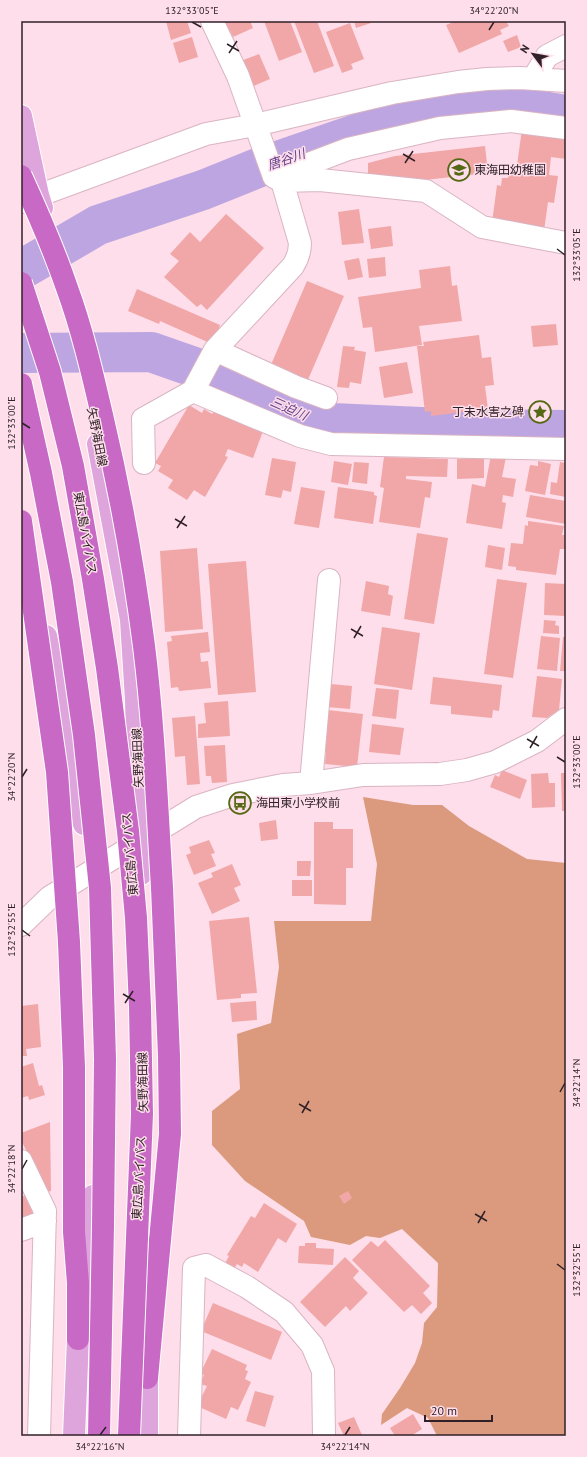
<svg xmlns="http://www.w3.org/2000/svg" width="587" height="1457" font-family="'PT Sans','Noto Sans JP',sans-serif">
	<rect width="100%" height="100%" fill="#fddeea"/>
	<path fill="#db9a7d" d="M363,797L413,805H442L469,826L527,859L566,863V1436H437L428,1418L407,1408L381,1425L382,1414L400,1388L415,1363L422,1343L424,1323L437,1307L438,1263L402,1229L380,1238L366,1236L350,1245L311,1237L304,1221L245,1181L212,1145V1111L240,1089L237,1034L271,1023L279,967L274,921H371L377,864Z"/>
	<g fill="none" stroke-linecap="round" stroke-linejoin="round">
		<path stroke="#bda5e1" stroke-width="40" d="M21,270L98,225L203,190L260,167L406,117L472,106L518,107L566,115
			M21,353L151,352L211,373L310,418L332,423L465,429L566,430"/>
	</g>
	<path fill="#f1a7a7" d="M166,21H187L191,33L171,40Z
		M222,21H250L253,28L233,37L230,31L227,32Z
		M264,21H290L302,52L279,61Z
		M294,21H317L334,66L314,73Z
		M354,21H370L371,23L356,28Z
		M456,21H506L509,26L500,30L502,34L459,53L446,25Z
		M350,23L364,59L351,64L353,69L342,73L326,32Z
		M517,35L521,47L508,52L503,41Z
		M192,37L198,57L179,63L173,43Z
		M259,54L270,79L249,88L238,62Z
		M522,129L566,134V159L551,157L549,175L558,176L554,203L548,202L544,231L492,223L497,185L501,186L502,178H508V172L513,165H517Z
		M485,146L488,173L398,183L368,176V163L395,156Z
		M359,209L364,243L342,245L338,212Z
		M226,214L264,248L207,310L201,304L197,307L164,277L179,261L170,254L190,232L200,242Z
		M391,226L393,246L371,249L368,229Z
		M385,257L386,276L369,278L367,259Z
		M359,258L363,277L348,280L344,261Z
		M450,266L452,286L457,285L462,321L419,326L422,345L375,352L372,327L363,328L358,297L421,288L419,270Z
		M307,281L344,296L307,382L270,367Z
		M137,289L220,325L219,328L221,329L212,344L160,321L159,324L128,311Z
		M556,324L558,345L533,347L531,326Z
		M479,335L482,358L491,357L494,385L485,386L488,409L431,416V411L425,412L417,346H424L423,342Z
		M343,346L355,347L354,350L366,352L361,384L350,382L349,388L337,387Z
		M407,362L413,393L384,398L379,367Z
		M189,405L202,413L204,409L212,414L216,408L263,431L253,458L228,449L225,456L228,457L205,497L194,490L187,500L168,488L173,480L158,471L161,466L155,463Z
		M491,455L506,457L502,477L516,479L513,497L503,495L502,502L506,503L502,529L466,523L472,484L485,487Z
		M384,457L448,459L447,477L406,476V479L432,482L430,498L425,497L420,528L379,522L384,488L380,487Z
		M272,458L296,462L291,492L283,490L281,498L265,495Z
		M484,458V478L457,479V459Z
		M334,461L352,464L348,485L331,482Z
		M538,461L551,464L545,495L525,491L530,465L538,466Z
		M354,462L369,463L367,484L352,482Z
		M560,462L566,463V497L550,494L551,482L557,483Z
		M301,487L325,491L319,528L294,524Z
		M338,487L374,492V495L377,496L373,524L334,518Z
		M530,495L566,501V524L526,517Z
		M528,521L564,526L562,535H566V549H560L556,575L516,570V567L508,566L511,543L523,544L525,525L528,526Z
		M417,533L448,538L434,624L404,619Z
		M488,545L505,548L502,570L485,567Z
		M197,548L203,629L165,632L160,551Z
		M246,561L256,692L218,695L208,564Z
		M497,579L527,583L513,678L484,674Z
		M366,581L389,586L388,594L393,596L390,616L361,611Z
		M545,583L566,584V616L544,615Z
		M544,620L556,621L555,625L559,626V634L543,633Z
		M382,627L420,633L412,690L374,684Z
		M208,632L210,652L200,653L201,662L208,661L211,688L179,691L178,687L171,688L167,642L172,641L171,636Z
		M541,636L560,638L557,671L537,669Z
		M563,637H566V671H560Z
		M537,676L562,679L559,710L547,718L532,717Z
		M433,677L502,685L499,711L493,710L492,718L451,714V706L430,704Z
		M330,684L352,686L350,709L327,707Z
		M376,688L399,690L396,719L372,716Z
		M228,701L230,736L198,738V724L206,723L204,703Z
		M328,710L363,714L357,767L325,764L326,751L323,750Z
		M195,716L200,784L187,785L185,756L175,757L172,718Z
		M372,724L404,728L400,755L369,752Z
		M225,745L227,782L212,783L211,776H206L204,746Z
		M502,770L527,780L520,799L490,787L495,775L499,777Z
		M548,773L549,783H555V807L532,808L531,774Z
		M561,773H566V811H562Z
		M276,820L278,839L261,841L259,823Z
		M314,822H333V829H353V868H346V905L314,904Z
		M209,840L215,853L211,854L216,866L194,875L186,855L191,853L189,847Z
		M297,861H311L310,876H297Z
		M232,864L241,885L234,888L240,901L212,914L198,883L213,877L211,873Z
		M292,880H312V896H292Z
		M249,917L257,993L241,994V998L217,1000L209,921Z
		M256,1001L257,1020L232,1022L230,1003Z
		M38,1004L41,1047L26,1049L27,1056H21V1006Z
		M33,1063L39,1086L42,1085L45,1095L29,1100L28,1096L21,1098V1067Z
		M50,1122L51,1191L47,1192L21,1140V1133Z
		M348,1191L352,1198L344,1204L339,1196Z
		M27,1195L34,1216L21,1220V1197Z
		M264,1203L297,1224L286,1243L278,1238L258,1272L244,1263L242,1267L237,1264L232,1272L223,1267L229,1256L227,1255L251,1216L255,1218Z
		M385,1240L430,1286L423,1293L432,1303L421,1314L412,1305L404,1312L352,1260L371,1241L378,1247Z
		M305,1243H316V1248L334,1249L333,1265L298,1263L299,1246H305Z
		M345,1257L359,1271L353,1278L368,1293L350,1311L346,1306L325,1327L300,1302Z
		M213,1303L282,1332L271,1360L201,1331Z
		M212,1349L247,1365L245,1370L248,1371L245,1379L251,1382L238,1410L231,1407L226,1419L197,1406L207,1386L200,1384L204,1375L200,1374Z
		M255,1391L274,1396L265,1427L246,1421Z
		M413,1414L422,1429L411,1436H395L390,1428Z
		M354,1417L362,1435L344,1436L338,1423Z"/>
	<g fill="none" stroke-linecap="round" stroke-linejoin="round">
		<g stroke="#dab4c2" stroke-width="24">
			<path id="minor" d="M212,21L238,76L274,177L282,181L320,180L426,191L482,227L566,243
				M533,79L547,56L566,46
				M282,181L300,243C300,252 298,258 293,266L215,350L193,391L300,436L331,444L566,449
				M282,181L298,168L348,149L440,128L511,121L566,128
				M21,202L206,134L255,125L392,93L458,82L487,79L520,78L566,81
				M215,350L296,387L326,398
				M144,463L143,419L193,391
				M311,783L329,580
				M21,925L50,897L196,807L233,795L283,785L311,783L363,775L440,774L467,770L495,762L537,741L566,719
				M21,1161L45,1211L39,1436
				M21,1230L45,1221
				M189,1436L194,1268L206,1265L247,1287L284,1312L312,1345L323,1371L324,1436"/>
		</g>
		<g stroke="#fff" stroke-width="24">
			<path id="major" d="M21,116L38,195L42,208
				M98,444L131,620L136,700L141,874
				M46,636L71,742L84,824
				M74,1436L78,1339L93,1220V1196
				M147,1436V1359"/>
		</g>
		<g stroke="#fff" stroke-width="24">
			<path id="highway" d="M69,942L74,1067V1232L78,1283V1339
				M147,1378L170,1134L169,1056L162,887"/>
		</g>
		<use href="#minor" stroke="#fff" stroke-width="22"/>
		<use href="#major" stroke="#dea5dd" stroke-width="22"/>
		<use href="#highway" stroke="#c869c6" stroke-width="22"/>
		<g stroke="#fff" stroke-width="24" stroke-linecap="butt">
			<path id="highway-bridge" d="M21,176C38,213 54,250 67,288C82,329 92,372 102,415C120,491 134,568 144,646C154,726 157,806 162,887
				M21,283L50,372L73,466L93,579L107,668L128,831L136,918L140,1007L142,1114L129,1436
				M21,384L41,473L62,582L84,735L100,888L105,1059L103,1226L99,1436
				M21,521L57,772L69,942"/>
		</g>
		<use href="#highway-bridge" stroke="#c869c6" stroke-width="22"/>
	</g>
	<path fill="none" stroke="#2f2127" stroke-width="1.5" d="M192,22L201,27M489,30L494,22M227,44L239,51M229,53L237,41M403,154L415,161M405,163L413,151M557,249L565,255M22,423L30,428M175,519L187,526M177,528L185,516M351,629L363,636M354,638L361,626M527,739L539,746M530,748L537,736M557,757L565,762M22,777L27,769M22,930L30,936M123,994L135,1001M125,1003L133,991M560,1092L565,1083M299,1104L311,1111M302,1113L309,1101M22,1169L27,1160M475,1214L487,1221M478,1223L485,1211M557,1264L565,1270M100,1435L106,1427M345,1435L350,1427"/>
	<defs>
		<g id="school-ring" transform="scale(1.15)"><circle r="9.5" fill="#fddeea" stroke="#556813" stroke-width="1.5"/><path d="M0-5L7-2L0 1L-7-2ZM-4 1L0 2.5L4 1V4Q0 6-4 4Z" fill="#556813"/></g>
		<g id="sight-ring" transform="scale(1.15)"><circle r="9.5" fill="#fddeea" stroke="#556813" stroke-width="1.5"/><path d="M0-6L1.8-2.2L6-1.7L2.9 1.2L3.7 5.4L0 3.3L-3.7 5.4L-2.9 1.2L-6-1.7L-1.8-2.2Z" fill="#556813"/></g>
		<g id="bus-ring" transform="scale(1.15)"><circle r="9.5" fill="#fddeea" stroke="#556813" stroke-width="1.5"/><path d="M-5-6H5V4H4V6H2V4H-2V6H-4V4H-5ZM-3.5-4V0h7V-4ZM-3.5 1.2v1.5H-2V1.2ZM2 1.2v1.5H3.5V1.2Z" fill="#556813"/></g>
	</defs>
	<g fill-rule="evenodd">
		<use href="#school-ring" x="459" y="170"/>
		<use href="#sight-ring" x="540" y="412"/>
		<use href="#bus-ring" x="240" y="803"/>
	</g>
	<g text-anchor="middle" stroke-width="3" stroke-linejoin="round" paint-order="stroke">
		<g font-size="12" fill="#2f2127" stroke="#fddeea" text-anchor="start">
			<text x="474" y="174">東海田幼稚園</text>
			<text x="524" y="416" text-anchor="end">丁未水害之碑</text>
			<text x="256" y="807">海田東小学校前</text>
		</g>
		<g font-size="12" fill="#2f2127" stroke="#fddeea">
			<text transform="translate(97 437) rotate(79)" y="4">矢野海田線</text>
			<text transform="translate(85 533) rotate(80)" y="4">東広島バイパス</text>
			<text transform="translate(138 758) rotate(-92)" y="4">矢野海田線</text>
			<text transform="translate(130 854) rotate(-95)" y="4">東広島バイパス</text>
			<text transform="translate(143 1082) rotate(-91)" y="4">矢野海田線</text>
			<text transform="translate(139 1178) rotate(-87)" y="4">東広島バイパス</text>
		</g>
		<g font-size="13" font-style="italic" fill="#64438c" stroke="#fddeea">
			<text transform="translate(286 159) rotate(-19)" y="5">唐谷川</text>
			<text transform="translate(289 408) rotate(24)" y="5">三迫川</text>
		</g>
	</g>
	<rect width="587" height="1457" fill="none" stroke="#fddeea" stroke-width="44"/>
	<g transform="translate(533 54) rotate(302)" stroke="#fddeea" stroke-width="3" paint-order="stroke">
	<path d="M0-3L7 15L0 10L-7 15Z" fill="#2f2127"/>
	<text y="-6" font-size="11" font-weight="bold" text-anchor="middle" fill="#2f2127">N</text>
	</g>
	<path d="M425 1415v6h67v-6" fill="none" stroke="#2f2127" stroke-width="2"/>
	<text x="431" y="1415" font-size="12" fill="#2f2127" stroke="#fddeea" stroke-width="3" paint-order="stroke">20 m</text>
	<rect x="22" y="22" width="543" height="1413" fill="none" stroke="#2f2127" stroke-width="1.5"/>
	<g font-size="10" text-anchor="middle" fill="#2f2127">
		<text x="192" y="14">132°33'05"E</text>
		<text x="494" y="14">34°22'20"N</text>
		<text transform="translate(576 255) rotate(-90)" y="4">132°33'05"E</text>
		<text transform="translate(11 423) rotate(-90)" y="4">132°33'00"E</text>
		<text transform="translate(576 762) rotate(-90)" y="4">132°33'00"E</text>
		<text transform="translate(11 777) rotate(-90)" y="4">34°22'20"N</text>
		<text transform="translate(11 930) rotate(-90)" y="4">132°32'55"E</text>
		<text transform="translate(576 1083) rotate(-90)" y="4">34°22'14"N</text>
		<text transform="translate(11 1169) rotate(-90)" y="4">34°22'18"N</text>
		<text transform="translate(576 1270) rotate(-90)" y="4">132°32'55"E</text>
		<text x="100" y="1450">34°22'16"N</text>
		<text x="345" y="1450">34°22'14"N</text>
	</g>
</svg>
